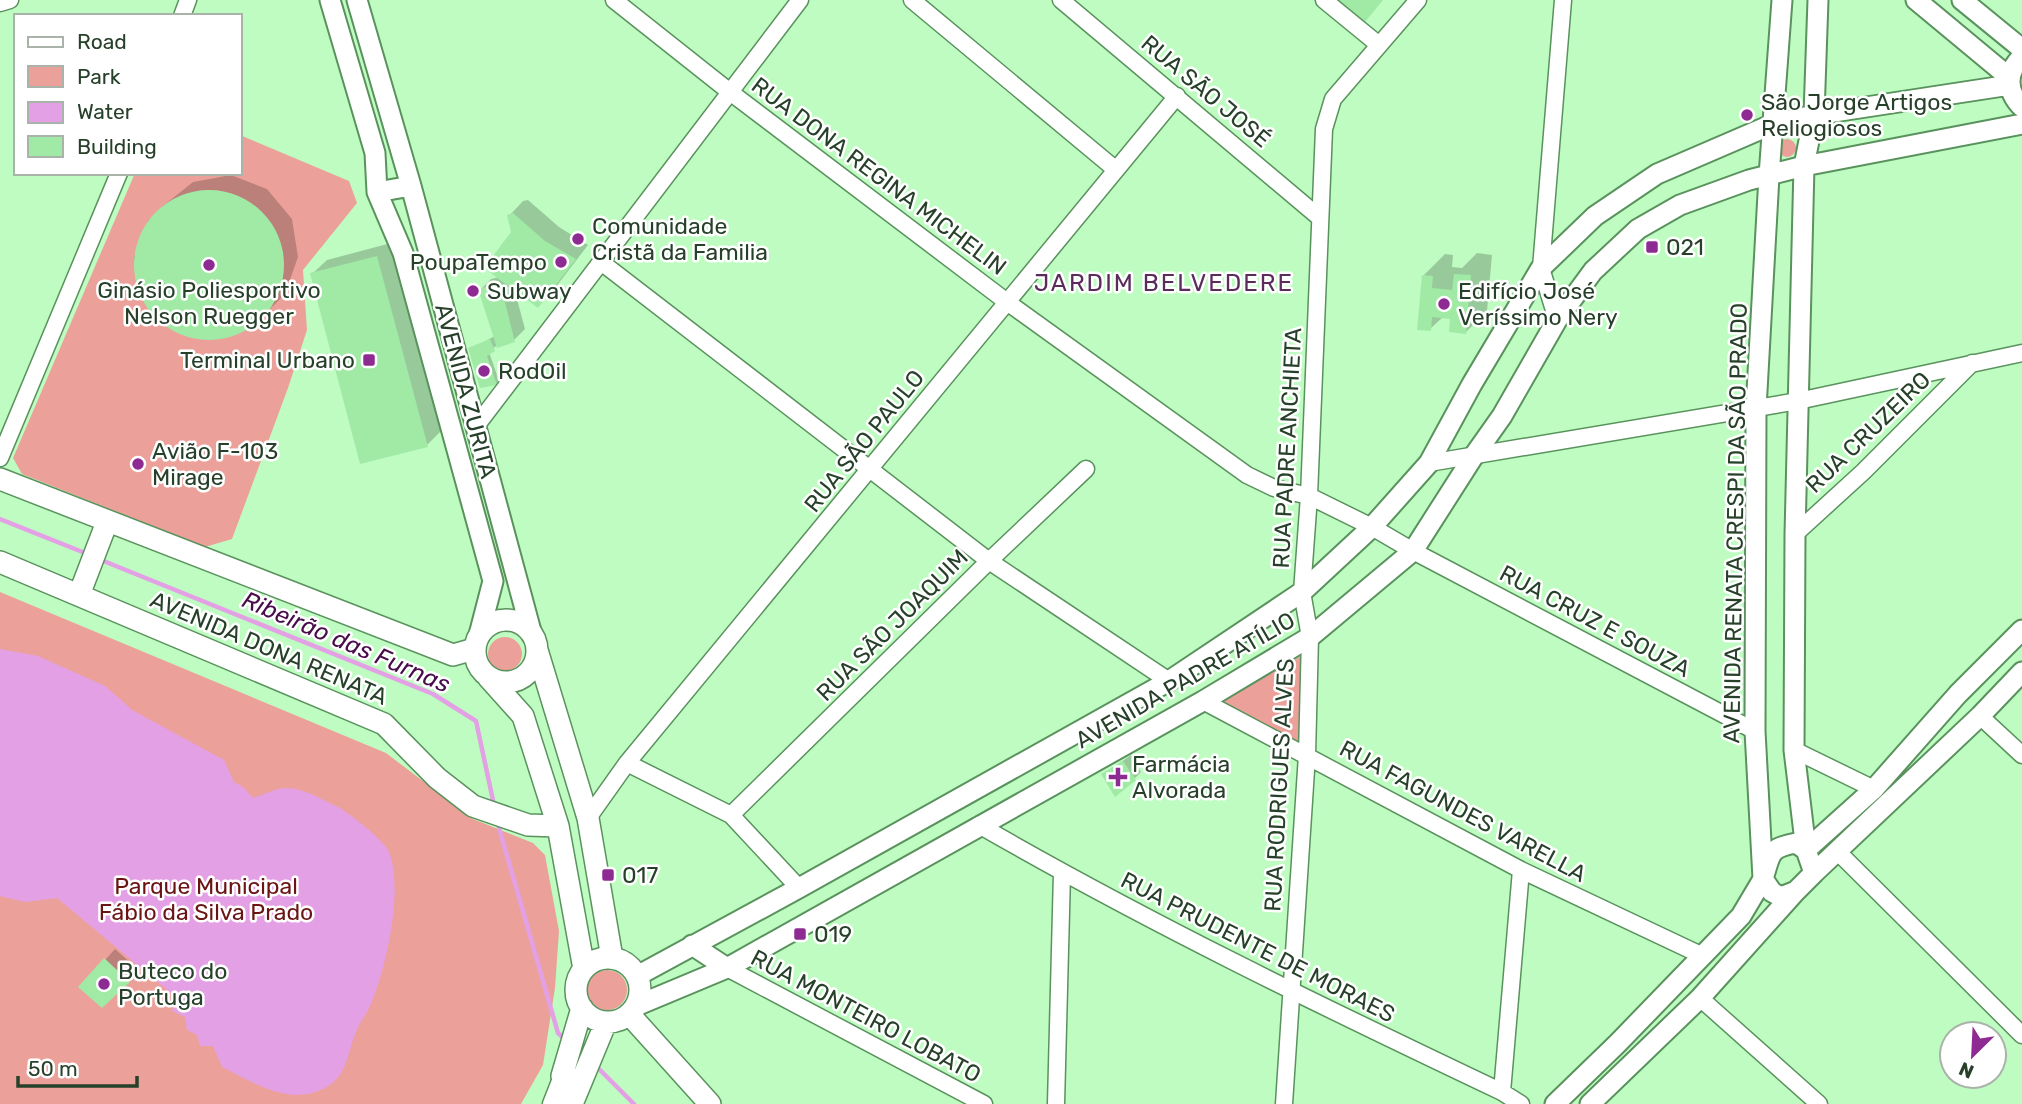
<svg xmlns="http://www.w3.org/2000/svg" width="2022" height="1104" font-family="Rubik,sans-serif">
	<rect width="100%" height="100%" fill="#bffcc2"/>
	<path fill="#eba19a" d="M240,135L349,181L357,203L303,270L307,330L288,388L232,539L205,547L22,474L13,458L135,173H240Z
		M1778 148a9 9 0 1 1 18 0a9 9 0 1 1-18 0Z
		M0,592L386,753L473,819L533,843L545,855L559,931L555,988L543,1065L521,1104H0Z
		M488 654a17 17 0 1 1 34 0a17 17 0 1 1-34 0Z
		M1301,656L1300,745L1218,702Z
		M587 990a20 20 0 1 1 40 0a20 20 0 1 1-40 0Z"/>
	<path fill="#e3a0e4" d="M0,649L38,656L105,686L132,710L224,760L234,782L243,787L253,798C263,795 278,787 288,788C305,789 323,800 338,807C349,813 385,841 389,852C404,890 386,968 371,1004C367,1013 360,1022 356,1032C345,1059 348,1079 318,1091C286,1104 250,1081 222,1067L213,1046H200L197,1035L187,1030L185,1017L172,1011L178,999L57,898L25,902L0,896Z"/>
	<path fill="#0003" d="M231,175L267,189L292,219L298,257L285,294L270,309L239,333L201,339L165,325L140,295L134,257L148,221L163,206L193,182Z
		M528,200L559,227L588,245L552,292L538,306L514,288L525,329L514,340L496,346L489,352L499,381L496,384L470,349L495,336L480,290L491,279L499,277L513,233L509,216L523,201Z
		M391,243L441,431L427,445L312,274L327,260Z
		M1477,253L1492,255L1487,311L1466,332L1452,317H1443L1430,329L1423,276L1445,254L1453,255L1452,267L1462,268Z
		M1131,755L1141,772L1135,778L1104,774Z
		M115,949L139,970L102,1006L105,960Z"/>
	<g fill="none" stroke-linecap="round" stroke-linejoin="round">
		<path stroke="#e3a0e4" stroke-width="4.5" d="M0,519L90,555
			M101,560L433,694L476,721L494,805
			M497,821L558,1033L567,1041
			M595,1065L634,1104"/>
	</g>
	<path fill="#a0eaa5" d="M1338,0H1383L1365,22Z
		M134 265a75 75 0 1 1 150 0a75 75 0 1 1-150 0Z
		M513,213L545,241L576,259L538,308L484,268L511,232L507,215Z
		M377,256L428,447L360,464L310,273Z
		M1454,274L1471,275L1466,334L1449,332L1450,319L1432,317L1431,331L1417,330L1422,275L1433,276L1432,288L1452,290Z
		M500,283L515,342L497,348L478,289Z
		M490,339L495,351L487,356L497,385L480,388L468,348Z
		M1123,761L1136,780L1115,797L1101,774Z
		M104,958L130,982L102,1008L78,987Z"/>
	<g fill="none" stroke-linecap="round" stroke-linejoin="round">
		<g stroke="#59925d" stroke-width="19">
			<path id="minor" d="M614,0L730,92L1007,302L1247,475L1274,488L1309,496L1372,527L1413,551L1755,731
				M912,0L1115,169
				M1061,0L1320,218
				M1324,0L1379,45
				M0,3L10,0
				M182,16L188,0
				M601,262L989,561L1169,681
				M1557,320L1541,268L1563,0
				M477,425L800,0
				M0,458L119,173
				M1429,463L1798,401L2022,353
				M1795,534L1863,472L1972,363
				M1203,701L1521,870L1703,956
				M1980,716L2022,755
				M1794,750L1874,789
				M627,763L731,815L799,888
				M731,815L989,561L1086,469
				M588,818L627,763L1177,96
				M979,825C1149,923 1325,1008 1502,1092L1521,1104
				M1838,852L2022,1035
				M727,968L984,1104
				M1700,998L1819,1104
				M1502,1092L1521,870
				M551,1104L562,1076
				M1056,1104L1062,873
				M1284,1104L1307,755L1310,637L1302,592L1309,496L1324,129L1333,99L1418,0"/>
		</g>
		<g stroke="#59925d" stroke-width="23">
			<path id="tertiary" d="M330,0L375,153L377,192L403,253L493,581L479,635
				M357,0L411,186L532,635
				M1916,0L2010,78
				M1962,0L2022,49
				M2022,57C2006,72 2006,91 2022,107
				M377,192L411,186
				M1796,843L1806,850L1814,873L1796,891L1781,897L1772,892L1763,879C1771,854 1768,848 1796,843Z
				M1806,850L1794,750L1795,534L1804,166L1814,115L1818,0
				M1806,850L1874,789L1958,694L2022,630
				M1814,873L1980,716L2022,672
				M692,945L727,968
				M637,976L799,888L1169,681L1302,592L1372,527L1429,463L1472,384L1541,268L1595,216L1657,174L1773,124L1814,115L2010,85
				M636,1006L727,968L1203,701L1310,637L1413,551L1473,457L1502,416L1557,320L1593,271L1638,229L1680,205L1749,180L1804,166L2022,124
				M1555,1104L1618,1043L1741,916L1763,879L1755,731L1756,409L1769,176L1782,0
				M1590,1104L1700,998L1796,891"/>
		</g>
		<g stroke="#59925d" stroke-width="24">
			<path id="secondary" d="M0,479L453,655L474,649
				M0,562L384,724L437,778L473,806L528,825L558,826
				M79,595L107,522
				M475 651a31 31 0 1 1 62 0a31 31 0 1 1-62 0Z
				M537,650L588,818L612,958
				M488,677L523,716L558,826L584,969
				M576 990a32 32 0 1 1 64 0a32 32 0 1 1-64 0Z
				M629,1014L710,1104
				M567,1104L562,1076L582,1008
				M572,1104L606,1022"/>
		</g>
		<use href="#minor" stroke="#fff" stroke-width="16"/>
		<use href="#tertiary" stroke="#fff" stroke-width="19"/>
		<use href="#secondary" stroke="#fff" stroke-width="21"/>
	</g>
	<g fill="#8e2b92" stroke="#fff" stroke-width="2.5">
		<circle cx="1747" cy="115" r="7"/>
		<circle cx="578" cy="239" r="7"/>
		<rect x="1645" y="240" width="14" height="14" rx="3.5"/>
		<circle cx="561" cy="262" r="7"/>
		<circle cx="209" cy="265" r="7"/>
		<circle cx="473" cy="291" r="7"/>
		<circle cx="1444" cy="304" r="7"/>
		<rect x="362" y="353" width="14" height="14" rx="3.5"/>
		<circle cx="484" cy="371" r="7"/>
		<circle cx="138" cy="464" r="7"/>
		<path d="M1114.5 766.5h7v7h7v7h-7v7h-7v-7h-7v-7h7z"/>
		<rect x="601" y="868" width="14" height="14" rx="3.5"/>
		<rect x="793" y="927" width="14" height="14" rx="3.5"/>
		<circle cx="104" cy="984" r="7"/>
	</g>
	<g text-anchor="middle" stroke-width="5" stroke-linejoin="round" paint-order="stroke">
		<g font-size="23" fill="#274029" stroke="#fff">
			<text transform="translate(1206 91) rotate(40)" y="8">RUA SÃO JOSÉ</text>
			<text transform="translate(879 176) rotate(37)" y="8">RUA DONA REGINA MICHELIN</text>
			<text transform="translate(466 391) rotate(75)" y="8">AVENIDA ZURITA</text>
			<text transform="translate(1868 432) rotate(-44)" y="8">RUA CRUZEIRO</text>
			<text transform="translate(864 441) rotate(-51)" y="8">RUA SÃO PAULO</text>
			<text transform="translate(1287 448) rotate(-87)" y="8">RUA PADRE ANCHIETA</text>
			<text transform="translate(1735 523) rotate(-89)" y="8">AVENIDA RENATA CRESPI DA SÃO PRADO</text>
			<text transform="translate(1595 621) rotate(28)" y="8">RUA CRUZ E SOUZA</text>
			<text transform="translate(892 625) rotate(-45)" y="8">RUA SÃO JOAQUIM</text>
			<text transform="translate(269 648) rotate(23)" y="8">AVENIDA DONA RENATA</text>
			<text transform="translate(1185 680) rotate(-30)" y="8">AVENIDA PADRE ATÍLIO</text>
			<text transform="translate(1279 785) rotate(-87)" y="8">RUA RODRIGUES ALVES</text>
			<text transform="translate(1463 811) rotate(28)" y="8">RUA FAGUNDES VARELLA</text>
			<text transform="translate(1258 947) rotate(27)" y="8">RUA PRUDENTE DE MORAES</text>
			<text transform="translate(866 1016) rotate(28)" y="8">RUA MONTEIRO LOBATO</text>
		</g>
		<g font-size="23" fill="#274029" stroke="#fff" text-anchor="start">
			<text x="1761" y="110">São Jorge Artigos<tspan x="1761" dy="26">Reliogiosos</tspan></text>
			<text x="592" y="234">Comunidade<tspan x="592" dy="26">Cristã da Familia</tspan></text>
			<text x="1666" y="255">021</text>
			<text x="547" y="270" text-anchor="end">PoupaTempo</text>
			<text x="209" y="298" text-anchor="middle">Ginásio Poliesportivo<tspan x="209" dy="26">Nelson Ruegger</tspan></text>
			<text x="487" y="299">Subway</text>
			<text x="1458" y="299">Edifício José<tspan x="1458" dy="26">Veríssimo Nery</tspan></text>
			<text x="355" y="368" text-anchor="end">Terminal Urbano</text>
			<text x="498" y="379">RodOil</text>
			<text x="152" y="459">Avião F-103<tspan x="152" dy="26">Mirage</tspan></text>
			<text x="1132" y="772">Farmácia<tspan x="1132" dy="26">Alvorada</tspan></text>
			<text x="622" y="883">017</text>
			<text x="814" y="942">019</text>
			<text x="118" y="979">Buteco do<tspan x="118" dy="26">Portuga</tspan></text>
		</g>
		<g font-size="23" fill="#6a1414" stroke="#fff">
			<text x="206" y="894">Parque Municipal<tspan x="206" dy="26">Fábio da Silva Prado</tspan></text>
		</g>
		<g font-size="24" letter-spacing="2" fill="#5b2b5c" stroke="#fff">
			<text x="1164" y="291">JARDIM BELVEDERE</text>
		</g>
		<g font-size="24" font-style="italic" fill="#490c4b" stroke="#fff">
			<text transform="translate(346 642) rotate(23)" y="8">Ribeirão das Furnas</text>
		</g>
	</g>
	<rect x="14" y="14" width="228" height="161" fill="#ffffff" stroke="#a9b3a9" stroke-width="2"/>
	<rect x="28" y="37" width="35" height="10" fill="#ffffff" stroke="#a9b3a9" stroke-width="2"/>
	<text x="77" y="49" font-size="21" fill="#274029">Road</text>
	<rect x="28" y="66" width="35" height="21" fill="#eba19a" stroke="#a9b3a9" stroke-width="2"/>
	<text x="77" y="84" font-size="21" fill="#274029">Park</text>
	<rect x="28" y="102" width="35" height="21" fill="#e3a0e4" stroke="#a9b3a9" stroke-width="2"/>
	<text x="77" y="119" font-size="21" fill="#274029">Water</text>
	<rect x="28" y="136" width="35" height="21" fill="#a0eaa5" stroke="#a9b3a9" stroke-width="2"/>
	<text x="77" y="154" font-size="21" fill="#274029">Building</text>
	<g transform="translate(1973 1055) rotate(204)"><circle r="33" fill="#ffffff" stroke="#a9b3a9" stroke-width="2"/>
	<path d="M0-5L12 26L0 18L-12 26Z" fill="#8e2b92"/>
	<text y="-10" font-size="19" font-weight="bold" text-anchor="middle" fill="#274029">N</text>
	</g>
	<path d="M18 1076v10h119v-10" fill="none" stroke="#274029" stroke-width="3.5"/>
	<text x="28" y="1076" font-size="21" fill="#274029" stroke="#ffffff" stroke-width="5" paint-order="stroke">50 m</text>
</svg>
